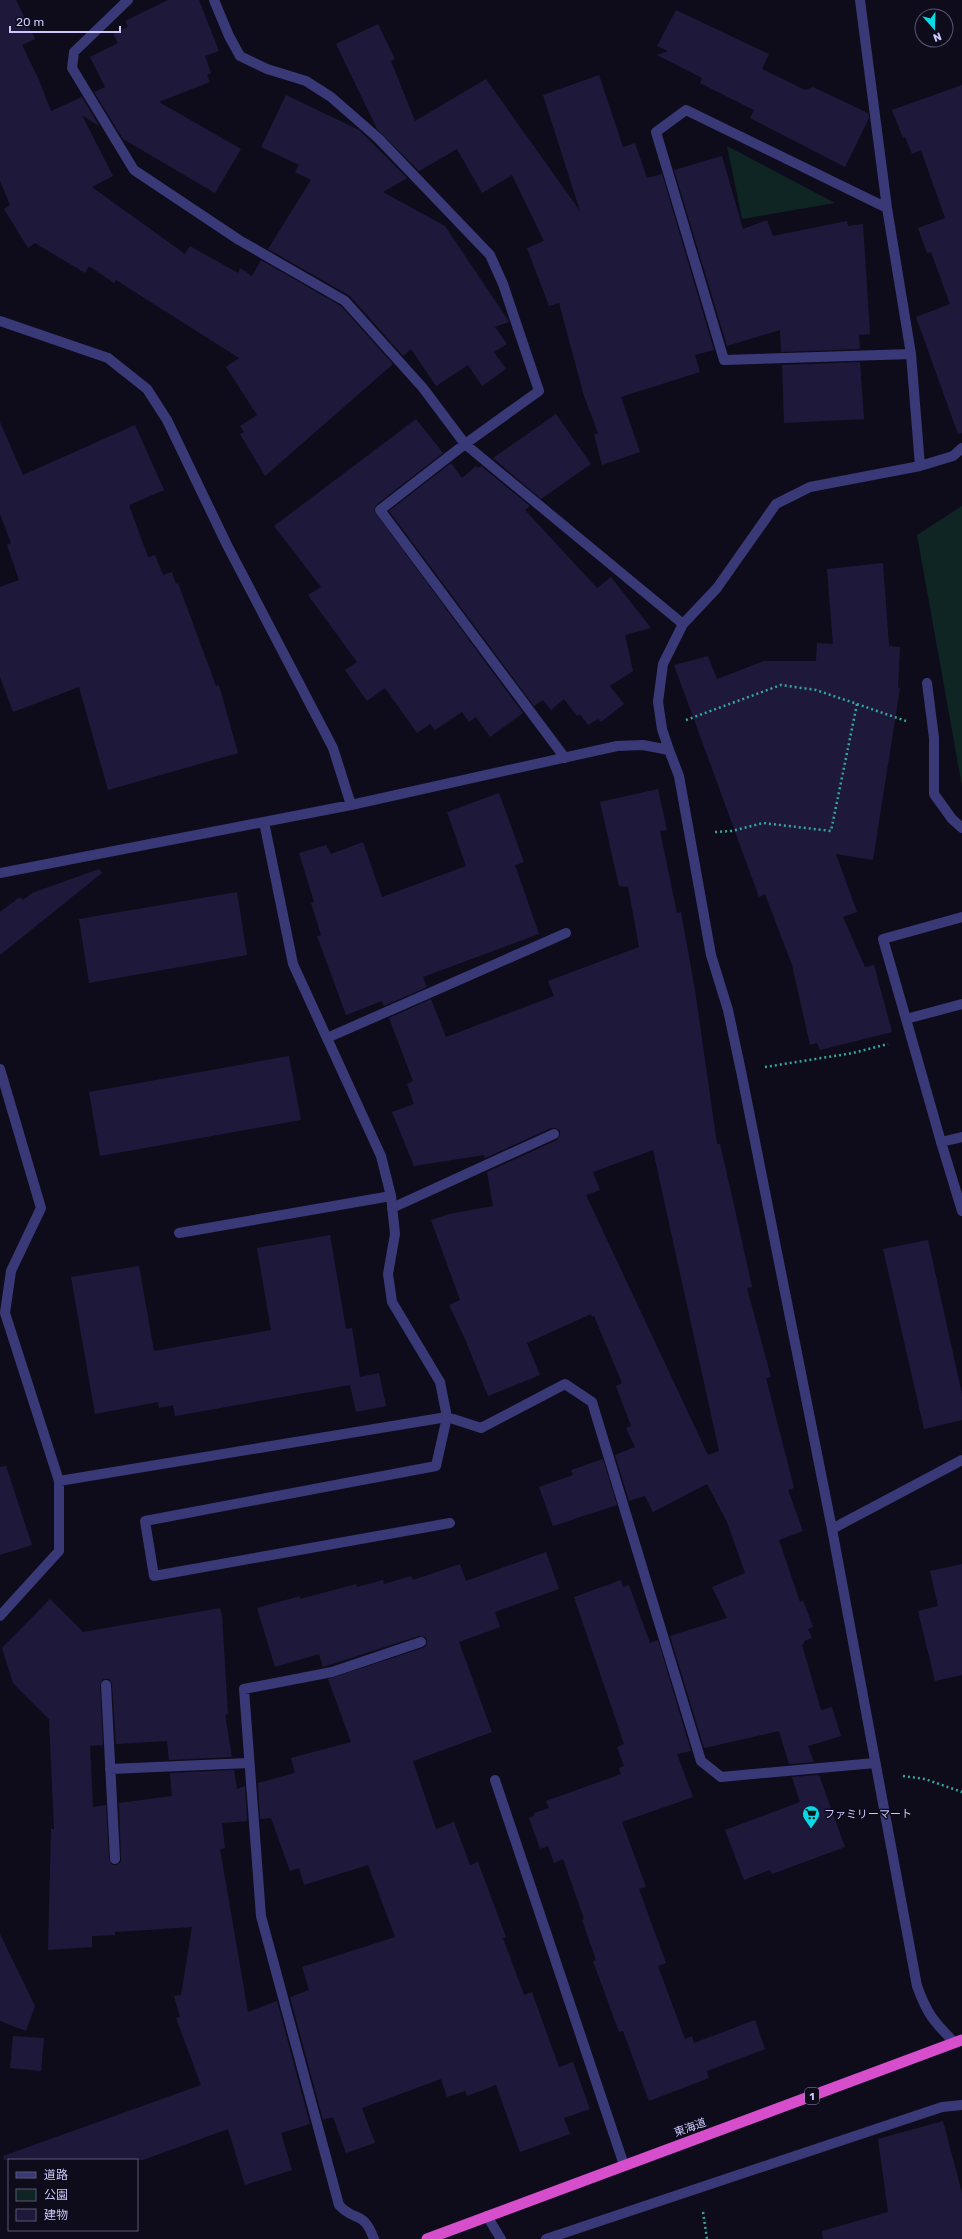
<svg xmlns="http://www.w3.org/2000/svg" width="962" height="2239" font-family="Rubik,'Noto Sans JP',sans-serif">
	<rect width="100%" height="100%" fill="#0e0c1b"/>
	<path fill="#0f2523" d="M727,146L835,203L742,219Z
		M962,506V786L917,535Z"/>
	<path fill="#1e193b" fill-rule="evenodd" d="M0,0H16L35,39L22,45L39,80L51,111L82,97L99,126L82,115L113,176L92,187L185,254L190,246L238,273L240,268L252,276L261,260L341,306L393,364L265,476L240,434L244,432L240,426L257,415L226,367L239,358L116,280L114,283L89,266L85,273L35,243L28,248L4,209L10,205L0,181Z
		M168,0H199L219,51L205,56L211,73L207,75L210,82L159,102L241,149L215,193L123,139L94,92L105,87L90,57L118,43L113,34L128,27L125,21Z
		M676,10L769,54L762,69L805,90L813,87L868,113L869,118L845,167L750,118L754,110L700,83L702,78L657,55L668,51L657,46Z
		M378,24L395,59L391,61L415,121L486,79L580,211L543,95L599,75L623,147L635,143L647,178L662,174L714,350L695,355L700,372L621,397L640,452L602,465L594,435L598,433L584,396L559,303L549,306L527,248L544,241L512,175L482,193L457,149L419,171L377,129L336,44Z
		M962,85V433L958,434L916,317L950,304L931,252L927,253L918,228L945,218L921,150L912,154L905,137L903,138L892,110Z
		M286,95L359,130L407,178L383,192L445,226L508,320L509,322L495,327L507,344L494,352L506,369L482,386L468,365L436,386L411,349L403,356L350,296L268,249L311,180L295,172L299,165L261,147Z
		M722,156L743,229L767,220L773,236L847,221L848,226L863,224L870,334L859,335L860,349L781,352L780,330L727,346L674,170Z
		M860,362L864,419L784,423L782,365Z
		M556,414L591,464L541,499L493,458Z
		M416,419L443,453L376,505L374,511L523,713L490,737L476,717L469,722L462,712L435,730L430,724L417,733L385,688L367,701L345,670L357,662L308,595L321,587L274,526Z
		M0,422L23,475L135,425L164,490L129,505L148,557L155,555L163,575L172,572L176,584L178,583L216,686L219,685L238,753L108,790L79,687L13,712L0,677V587L19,580L7,545L11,543L0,514Z
		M451,463L462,478L476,466L478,468L481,466L530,506L525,510L597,588L611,577L651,628L625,635L633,671L610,686L624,704L601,722L598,719L588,725L580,714L577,716L564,699L551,710L543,700L534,706L389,511Z
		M883,563L889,646L900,647L898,688H900L873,860L836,854L857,912L843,917L865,967L874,965L892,1032L820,1050L817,1043L810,1045L792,965L765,894L759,897L674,665L708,656L717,679L764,661H816L817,643L833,644L827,569Z
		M658,789L667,830L660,831L677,913L681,912L695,990L717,1144H720L731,1192L752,1287L747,1288L771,1377L766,1378L794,1488L788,1490L803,1531L779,1540L800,1602L803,1600L813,1627L808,1629L812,1638L804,1641V1644L802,1645L821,1710L832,1707L841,1736L808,1746L814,1762L789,1764L779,1731L704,1748L670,1636L727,1618L712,1587L745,1573L727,1522L707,1484L653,1512L645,1496L629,1501L615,1455L635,1447L626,1428L631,1426L616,1386L622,1383L594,1316L592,1317L591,1314L527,1343L540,1375L488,1396L465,1339L449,1305L460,1300L431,1220L449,1214L493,1206L487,1172L557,1140L560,1135V1131L555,1128H551L485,1158L484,1155L414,1166L392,1112L414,1104L407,1084L413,1081L389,1018L431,999L446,1037L554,996L548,981L639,947L628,887L619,886L600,802ZM653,1150L719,1451L708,1455L586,1195L600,1190L593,1172Z
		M499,793L524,862L515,865L539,934L423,977L427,987L384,1006L382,1001L346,1015L317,936L321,935L311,903L314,902L299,853L326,845L331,854L363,842L382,897L466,866L447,812Z
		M99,869L102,873L0,955V912L20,897L23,900L32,893Z
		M237,892L247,955L89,983L79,919Z
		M289,1056L301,1120L100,1156L89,1092Z
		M330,1235L346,1329L352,1328L360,1377L379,1373L386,1406L356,1412L350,1385L175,1416L173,1405L159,1408L158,1402L95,1414L71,1277L139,1266L154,1351L271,1330L257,1248Z
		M928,1240L962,1394V1420L924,1429L883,1249Z
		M603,1459L617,1505L553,1526L539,1487L573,1475L571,1470Z
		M6,1466L32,1545L0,1555V1467Z
		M546,1552L559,1589L495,1612L500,1627L459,1642L492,1732L413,1761L436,1829L454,1822L470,1865L478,1862L506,1937L503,1938L524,1995L532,1992L559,2067L573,2062L590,2109L564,2118L570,2134L520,2152L496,2085L467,2096L465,2091L447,2097L441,2079L362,2108L375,2143L346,2153L333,2117L323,2120L290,1997L309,1990L302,1967L395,1937L368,1865L304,1885L299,1868L290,1871L271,1818L260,1819L258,1783L295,1773L291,1758L351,1742L328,1679L423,1648L426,1646L427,1640L425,1637L419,1636L323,1667L319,1654L275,1667L257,1608L300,1596V1599L356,1584L357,1587L383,1580L384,1584L411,1576L413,1580L460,1564L466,1581Z
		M962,1564V1675L935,1681L918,1611L938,1606L930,1571Z
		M621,1580L623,1587L629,1585L650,1643L658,1640L691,1751L677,1754L693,1797L622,1822L646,1887L639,1889L666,1963L658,1966L685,2039L692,2036L694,2043L755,2020L765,2049L707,2071L709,2078L649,2101L623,2031L619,2032L593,1961L596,1960L582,1920L584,1919L563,1859L554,1863L548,1846L540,1849L529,1818L535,1815L534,1813L549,1808L546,1801L621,1774L619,1768L624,1766L617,1747L624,1744L574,1597Z
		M50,1599L83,1632L220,1608L222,1615L228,1714L225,1715L232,1757L169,1760L167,1741L116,1744L112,1684L109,1679H103L100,1685L103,1745L90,1746L93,1807L106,1805L109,1859L112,1865H116L121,1862V1859L119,1803L172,1796L170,1773L234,1770L237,1789L245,1786L247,1821L222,1823L225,1848L220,1849L248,2012L277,2001L310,2124L281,2133L292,2170L245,2185L228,2129L143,2160H4L3,2156L201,2085L176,2018L180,2017L174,1996L181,1995L192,1927L115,1932V1935L92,1936V1947L48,1950L51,1829H54L49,1719L13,1683L2,1648Z
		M819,1775L845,1847L772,1874L770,1870L744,1880L725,1830L800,1802L792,1777Z
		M0,1934L35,2006L26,2031L0,2021Z
		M13,2036L44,2038L41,2071L10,2068Z
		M943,2121L962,2193V2239H823L822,2231L888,2212L878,2139Z"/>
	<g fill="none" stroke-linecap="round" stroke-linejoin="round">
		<path stroke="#32a79c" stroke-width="2.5" stroke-dasharray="2 3" stroke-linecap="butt" d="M857,704L906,721
			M686,720L781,685L816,690L857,704L831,831L763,823L732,831L715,832
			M765,1067L853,1053L888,1044
			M903,1776L925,1779L962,1792
			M703,2212L707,2239"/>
		<path stroke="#393978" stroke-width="10" d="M927,683L934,738V794L952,819L962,828
			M906,1019L883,939L962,917
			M327,1038L566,933
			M941,1142L906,1019L962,1004
			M392,1208L554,1134
			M179,1233L391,1196
			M447,1417L436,1466L145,1521L154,1576L450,1523
			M495,1780L624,2165
			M487,2216L501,2239
			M546,2239L942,2107L962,2105"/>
		<path stroke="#393978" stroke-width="10" d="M128,0L74,52L72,68L134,170L239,240L345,301L423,388L465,444L539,391L503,284L490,255L378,138L331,97L306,81L267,69L240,56L229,36L214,0
			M860,0L887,208L911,354L920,466
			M887,208L686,110L656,132L724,360L911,354
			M0,321L108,358L147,389L167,420L227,545L333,748L351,805
			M669,750L662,729L658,702L663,664L683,624L717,588L776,504L810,487L920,466L953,456L962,448
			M565,758L380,510L465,444L683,624
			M264,822L293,964L381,1156L391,1196L395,1234L388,1274L392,1302L440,1382L447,1417L481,1428L565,1384L592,1402L701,1761L721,1777L875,1763
			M0,873L351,805L617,746L643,745L669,750L679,776L711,955L728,1010L741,1071L832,1529L917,1986C927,2014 934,2022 955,2043
			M0,1069L41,1208L11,1271L5,1313L59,1481L447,1417
			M962,1137L941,1142L962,1211
			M832,1529L962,1460
			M0,1616L59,1551V1481
			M106,1685L115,1859
			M110,1769L249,1763
			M374,2239C363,2209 355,2223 339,2205L261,1916L244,1689L332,1672L421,1642"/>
		<path stroke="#d64ecc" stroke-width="11" d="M427,2239L962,2040"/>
	</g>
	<defs>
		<g id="supermarket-pin" transform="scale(0.9)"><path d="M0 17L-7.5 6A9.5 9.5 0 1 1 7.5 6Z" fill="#0ad8e6" stroke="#0e0c1b"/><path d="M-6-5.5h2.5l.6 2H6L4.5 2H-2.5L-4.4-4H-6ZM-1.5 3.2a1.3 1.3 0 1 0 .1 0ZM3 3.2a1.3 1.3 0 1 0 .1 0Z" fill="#111"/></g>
	</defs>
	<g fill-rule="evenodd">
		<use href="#supermarket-pin" x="811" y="1814"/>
	</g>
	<g text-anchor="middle" stroke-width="3" stroke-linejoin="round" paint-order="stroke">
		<rect fill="#0e0c1b" stroke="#9390b9" stroke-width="1" x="805" y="2088" width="14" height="16" rx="3"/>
		<g font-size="10" font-weight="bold" fill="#ccc8fd">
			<text x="812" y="2100">1</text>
		</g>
		<g font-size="11" fill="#ccc8fd" stroke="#0e0c1b" text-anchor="start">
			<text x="824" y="1818">ファミリーマート</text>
		</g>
		<g font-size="11" fill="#ccc8fd" stroke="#0e0c1b">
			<text transform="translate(690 2127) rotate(-20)" y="4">東海道</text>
		</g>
	</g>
	<rect x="8" y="2159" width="130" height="72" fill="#0e0c1b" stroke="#5a5775"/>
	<rect x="16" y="2172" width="20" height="6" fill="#393978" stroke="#5a5775"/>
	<text x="44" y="2179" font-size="12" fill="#ccc8fd">道路</text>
	<rect x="16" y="2189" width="20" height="12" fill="#0f2523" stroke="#5a5775"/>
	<text x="44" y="2199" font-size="12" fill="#ccc8fd">公園</text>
	<rect x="16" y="2209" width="20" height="12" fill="#1e193b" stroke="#5a5775"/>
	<text x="44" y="2219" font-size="12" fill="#ccc8fd">建物</text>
	<g transform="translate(934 28) rotate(160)"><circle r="19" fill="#0e0c1b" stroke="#5a5775"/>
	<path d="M0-3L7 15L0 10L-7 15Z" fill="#0ad8e6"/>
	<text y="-6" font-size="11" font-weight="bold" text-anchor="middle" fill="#ccc8fd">N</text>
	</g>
	<path d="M10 26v6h110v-6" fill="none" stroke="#ccc8fd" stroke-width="2"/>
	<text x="16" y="26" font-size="12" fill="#ccc8fd" stroke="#0e0c1b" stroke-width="3" paint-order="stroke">20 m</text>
</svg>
